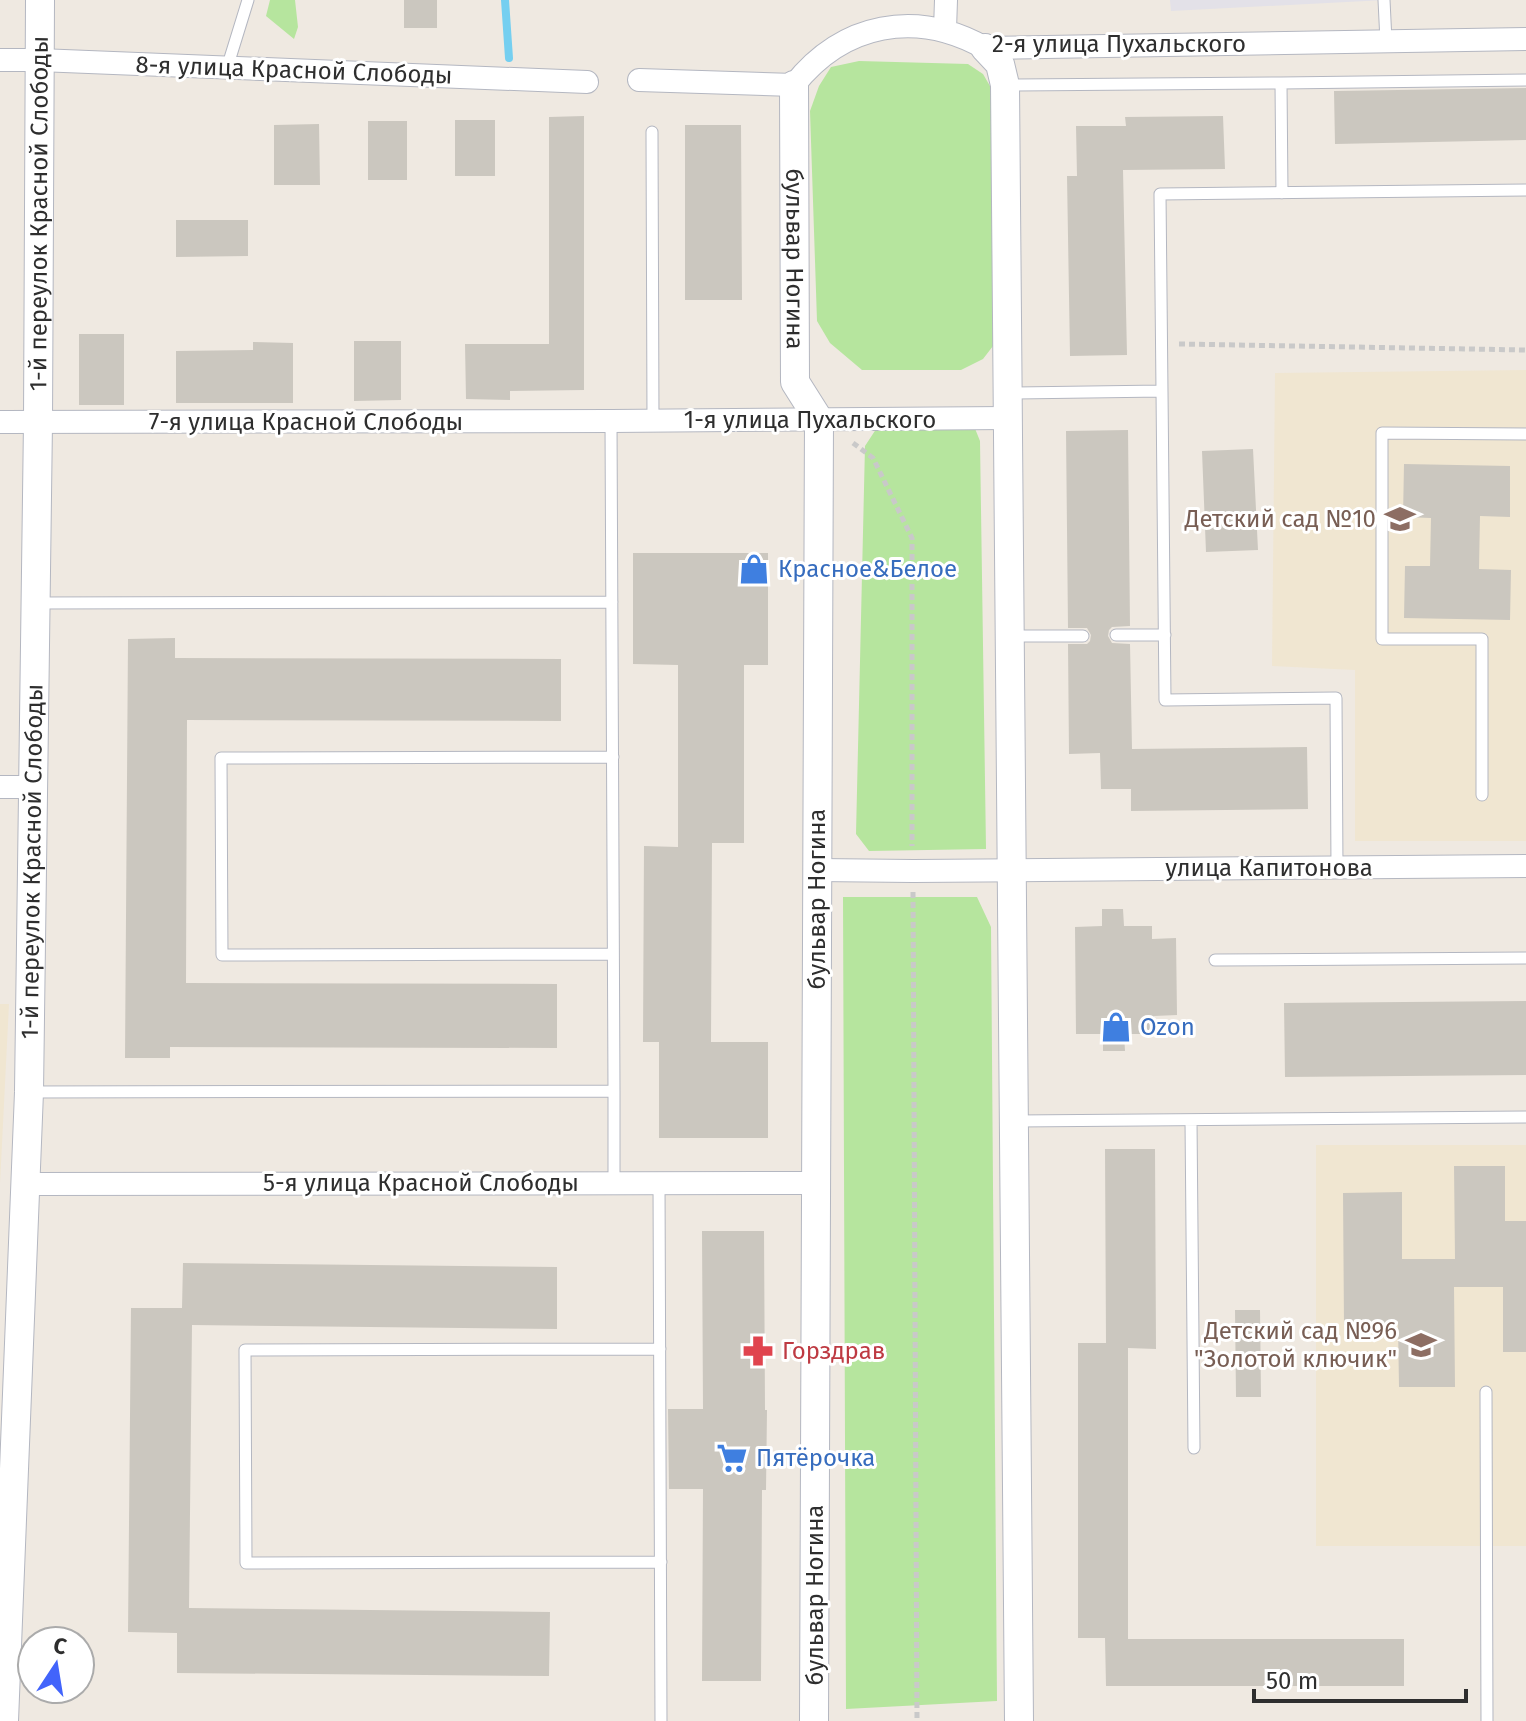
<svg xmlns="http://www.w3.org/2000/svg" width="1526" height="1721" font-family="'Fira Sans',sans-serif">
	<rect width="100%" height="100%" fill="#efe9e1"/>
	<path fill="#e3e1e8" d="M1170,0H1385L1171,11Z"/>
	<path fill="#f0e6d1" d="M1526,370V841H1355V670L1272,666L1275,373Z
		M0,1004H9L0,1184Z
		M1316,1145H1526V1546H1316Z"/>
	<path fill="#b6e59e" d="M270,0H295L298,27L294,39L266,16Z
		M859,61L968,64L983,74L997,98L998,329L993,346L983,359L961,370H862L830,343L817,321L810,111L819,86L831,67Z
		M884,417L972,421L980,441L986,849L869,851L856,834L865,446Z
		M843,897H977L991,927L997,1701L846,1709Z"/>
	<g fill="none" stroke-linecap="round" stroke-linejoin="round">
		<path stroke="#75cff0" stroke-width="8" d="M505,0L509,58"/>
	</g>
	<path fill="#cbc7bf" d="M404,0H437V28H404Z
		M1526,88V140L1335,144L1334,91Z
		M584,116V390L510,391V400L466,399L465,344H549V117Z
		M1223,116L1225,169L1123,170L1127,355L1070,356L1067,176H1077L1076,126H1126L1125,117Z
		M455,120H495V176H455Z
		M368,121H407V180H368Z
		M319,124L320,185H274V125Z
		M685,125H741L742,300H685Z
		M176,220H248V256L176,257Z
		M79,334H124V405H79Z
		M354,341H401V400L354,401Z
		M253,342L293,343V403H176V351L253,350Z
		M1128,430L1130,626L1112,627L1109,630L1108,636L1112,643L1130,644L1132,749L1307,747L1308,809L1131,811V789H1101L1100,753L1069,754L1068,644H1087L1090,641L1091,635L1087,628H1068L1066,431Z
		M1253,449L1258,550L1206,552L1202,451Z
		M1404,464L1510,466V517L1480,516L1479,569L1511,570L1510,620L1404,618L1405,566H1430L1431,518L1403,517Z
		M633,553H768V665H744V843H712L711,1042H768V1138H659V1042H643L644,846L678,847V665L633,664Z
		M175,638V658L561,659V721L187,720L186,983L557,984V1048L170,1047V1058H125L128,639Z
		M1102,909H1123L1124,926H1152V939L1176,938L1177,1015L1154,1016L1155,1034H1124L1125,1051H1103V1034H1076L1075,927L1102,926Z
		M1526,1001V1075L1285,1077L1284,1003Z
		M1105,1149H1155L1156,1349L1128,1348V1639H1404V1686H1106L1105,1638H1078V1343H1106Z
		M1454,1166H1505V1221H1526V1352H1503V1287H1454L1455,1387H1399L1398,1324L1344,1325L1343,1193L1402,1192V1259H1455Z
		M702,1231H764L765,1410H767L766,1490H762L761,1681H702L703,1489H669L668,1409H703Z
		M183,1263L557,1267V1329L192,1325L189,1608L550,1612L549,1676L177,1673V1633L128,1632L131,1308H182Z
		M1235,1310H1260L1261,1397H1236Z"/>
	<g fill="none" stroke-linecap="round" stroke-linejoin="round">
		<g stroke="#b4b7c1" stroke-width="13">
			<path id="service" d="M1384,0L1386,41
				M227,68L248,0
				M1281,83L1526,80
				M1007,85L1281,83L1282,193
				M652,132L653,421
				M1162,391L1165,700L1336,698L1337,868
				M1008,393L1162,391L1160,194L1526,190
				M37,603L612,602
				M1116,635H1165
				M1010,636H1083
				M613,757L221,758L222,955L613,954
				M1482,795V639H1382V433L1526,434
				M1215,960L1526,958
				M614,1091V1183
				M29,1092L614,1091L611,421
				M1191,1120L1194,1448
				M1014,1121L1526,1117
				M659,1182L661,1721
				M660,1349L245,1350L246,1563L661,1562
				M1486,1392L1487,1721"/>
		</g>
		<g stroke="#b4b7c1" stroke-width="24">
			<path id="minor" d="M945,30L946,0
				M0,60H39L587,82
				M639,80L794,85C843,23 916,9 985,48L1526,39
				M0,422L611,421L1008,418
				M0,787H34
				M817,870L913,871L1526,866
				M26,1184L816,1183"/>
		</g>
		<g stroke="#b4b7c1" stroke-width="30">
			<g id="tertiary">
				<path d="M985,48L1000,64L1005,85L1019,1721"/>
				<path id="s1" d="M794,85L795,382L819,420L814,1721"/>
				<path id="s2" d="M4,1721L29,1092L38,422L40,0"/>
			</g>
		</g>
		<path stroke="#c9c9c9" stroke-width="5" stroke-dasharray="6 4" stroke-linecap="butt" d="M1179,344L1526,350
			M853,443L873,458L912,538V846
			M913,892L917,1721"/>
		<use href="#service" stroke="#fff" stroke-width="11"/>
		<use href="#minor" stroke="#fff" stroke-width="22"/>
		<use href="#tertiary" stroke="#fff" stroke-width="28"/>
	</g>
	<defs>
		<g id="school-bare" transform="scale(2.4)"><path d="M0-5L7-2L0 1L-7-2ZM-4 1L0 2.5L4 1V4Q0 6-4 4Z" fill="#8d6e63" stroke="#fff" stroke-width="2.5" paint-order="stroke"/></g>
		<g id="shop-bare" transform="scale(2.4)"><path d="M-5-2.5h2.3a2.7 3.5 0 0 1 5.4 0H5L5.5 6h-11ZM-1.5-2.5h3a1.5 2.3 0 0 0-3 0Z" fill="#3f7fe0" stroke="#fff" stroke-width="2.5" paint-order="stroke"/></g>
		<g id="pharmacy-bare" transform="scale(2.4)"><path d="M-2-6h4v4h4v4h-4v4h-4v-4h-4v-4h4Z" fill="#e0444e" stroke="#fff" stroke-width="2.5" paint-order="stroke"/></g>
		<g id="supermarket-bare" transform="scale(2.4)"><path d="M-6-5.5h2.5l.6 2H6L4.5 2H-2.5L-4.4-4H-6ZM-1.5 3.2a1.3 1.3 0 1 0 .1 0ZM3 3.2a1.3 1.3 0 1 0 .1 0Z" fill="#3f7fe0" stroke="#fff" stroke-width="2.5" paint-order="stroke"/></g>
	</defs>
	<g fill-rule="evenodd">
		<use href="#school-bare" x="1400" y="519"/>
		<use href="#shop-bare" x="754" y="569"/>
		<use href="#shop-bare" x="1116" y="1027"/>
		<use href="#school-bare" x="1421" y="1345"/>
		<use href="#pharmacy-bare" x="758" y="1351"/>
		<use href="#supermarket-bare" x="732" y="1458"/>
	</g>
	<g text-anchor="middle" stroke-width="6" stroke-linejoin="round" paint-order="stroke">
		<g font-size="24" fill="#2e2e2e" stroke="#fff">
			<text x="1119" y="52">2-я улица Пухальского</text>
			<text transform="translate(294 70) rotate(2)" y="8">8-я улица Красной Слободы</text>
			<text dy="8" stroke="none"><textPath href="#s2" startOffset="1508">1-й переулок Красной Слободы</textPath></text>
			<text dy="8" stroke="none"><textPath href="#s1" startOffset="174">бульвар Ногина</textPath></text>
			<text x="810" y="428">1-я улица Пухальского</text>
			<text x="306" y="430">7-я улица Красной Слободы</text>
			<text dy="8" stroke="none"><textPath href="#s2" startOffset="860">1-й переулок Красной Слободы</textPath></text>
			<text x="1269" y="876">улица Капитонова</text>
			<text transform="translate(817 899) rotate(-90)" y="8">бульвар Ногина</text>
			<text x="421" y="1191">5-я улица Красной Слободы</text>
			<text transform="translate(815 1595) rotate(-90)" y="8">бульвар Ногина</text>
		</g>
		<g font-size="24" fill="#785e54" stroke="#fff" text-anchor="end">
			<text x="1376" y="527">Детский сад №10</text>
			<text x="1397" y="1339">Детский сад №96<tspan x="1397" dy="28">"Золотой ключик"</tspan></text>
		</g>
		<g font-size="24" fill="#366cbe" stroke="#fff" text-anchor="start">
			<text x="778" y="577">Красное&amp;Белое</text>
			<text x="1140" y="1035">Ozon</text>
			<text x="756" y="1466">Пятёрочка</text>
		</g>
		<g font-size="24" fill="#be3a42" stroke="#fff" text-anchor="start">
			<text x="782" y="1359">Горздрав</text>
		</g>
	</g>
	<g transform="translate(56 1665) rotate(12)"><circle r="38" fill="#ffffff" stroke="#ababab" stroke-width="2"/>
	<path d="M0-6L14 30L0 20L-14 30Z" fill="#4264fb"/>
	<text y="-12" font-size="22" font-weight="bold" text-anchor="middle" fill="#2e2e2e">С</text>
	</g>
	<path d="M1254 1689v12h212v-12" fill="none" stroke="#2e2e2e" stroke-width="4"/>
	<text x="1266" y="1689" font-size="24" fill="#2e2e2e" stroke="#ffffff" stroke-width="6" paint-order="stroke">50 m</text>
</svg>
